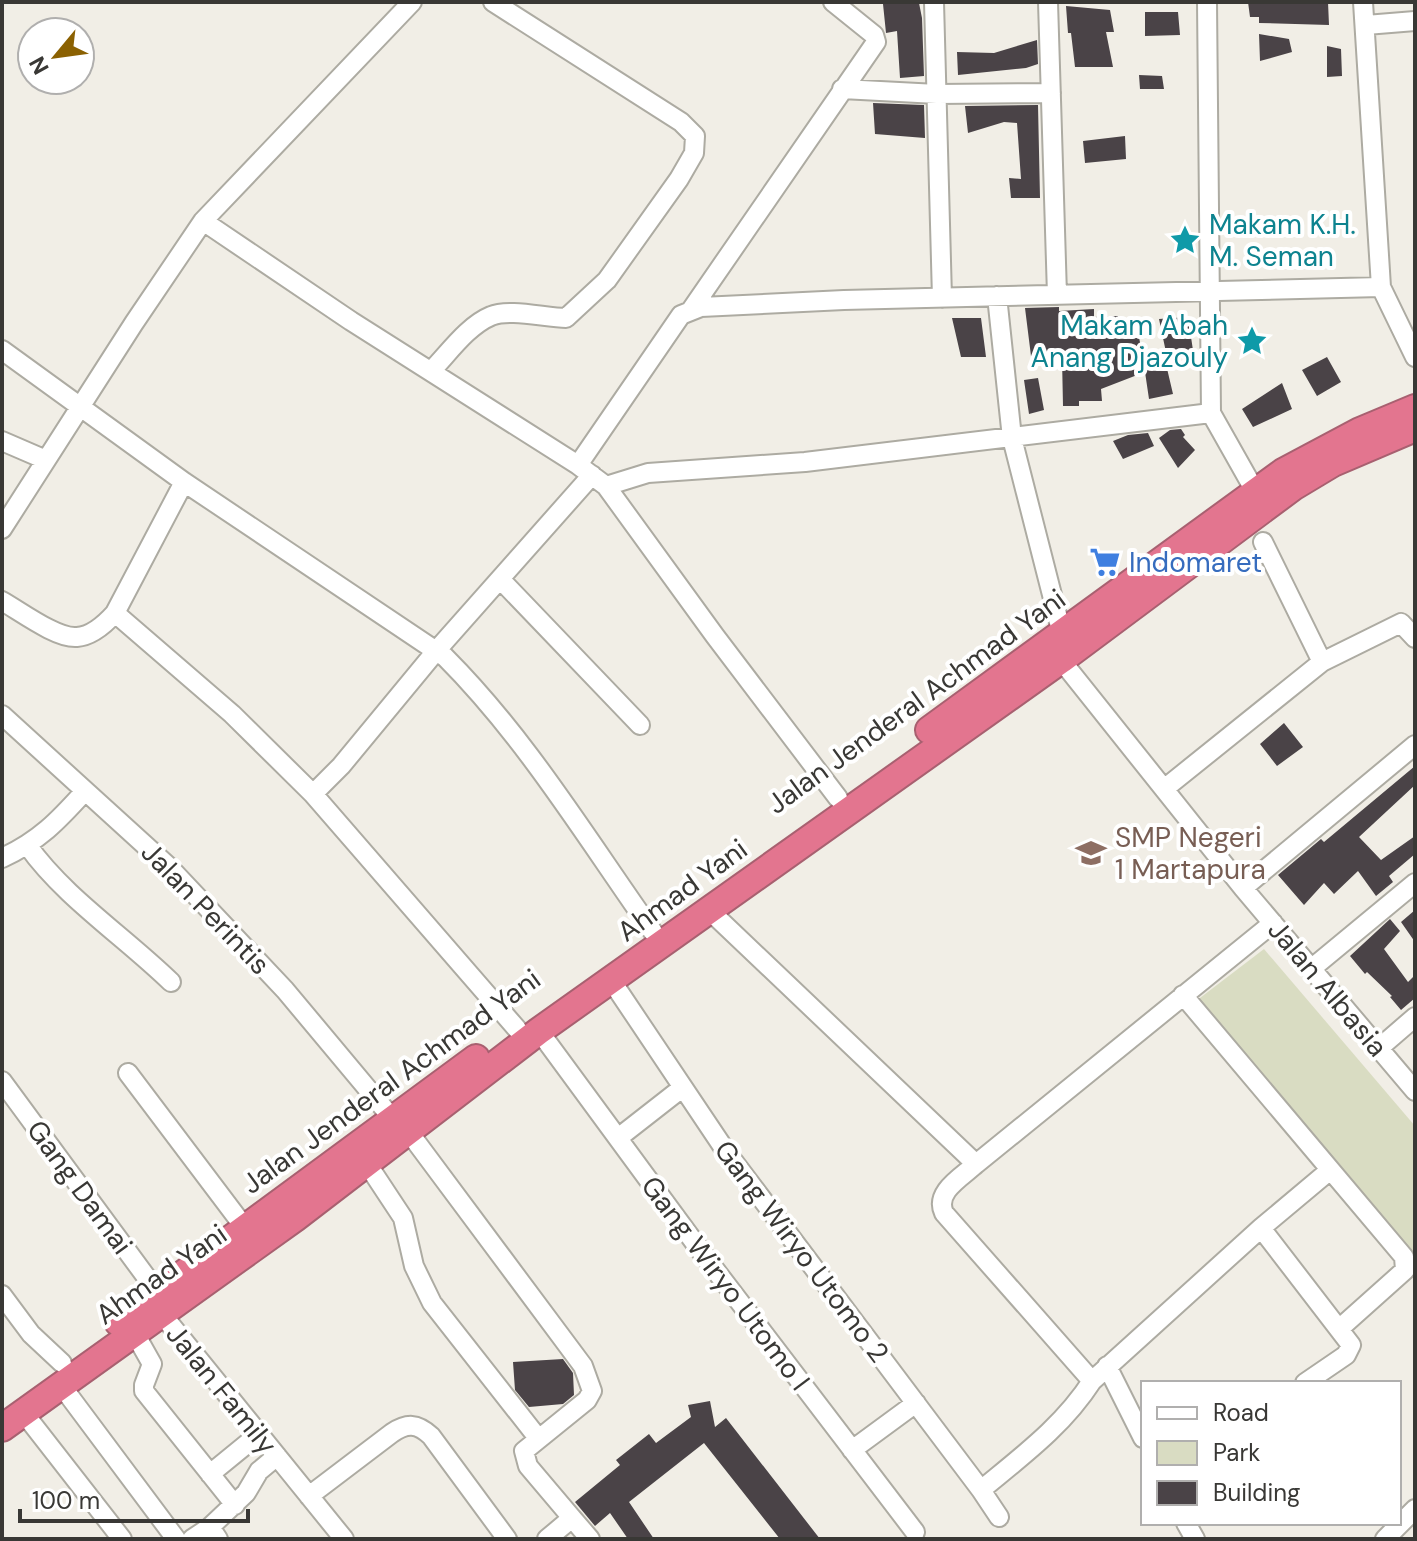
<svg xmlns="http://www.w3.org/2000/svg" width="1417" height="1541" font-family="'DM Sans',sans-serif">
	<rect width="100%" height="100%" fill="#f1eee6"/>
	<path fill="#d9dcc2" d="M1264,949L1415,1126V1256L1196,1001Z"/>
	<path fill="#4a4347" d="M1248,2H1328L1329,25L1259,23V17H1250Z
		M919,3L922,18L924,76L900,78L897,31L886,33L883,4Z
		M1066,6L1110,10L1114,32H1106L1113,67H1075L1071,33H1068Z
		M1145,12H1178L1180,35L1145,36Z
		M1259,34L1289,39L1292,52L1260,61Z
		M1037,40L1038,64L1026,68L958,75L957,52L994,53Z
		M1327,46L1341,49L1342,76L1327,77Z
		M1139,75L1162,76L1164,89H1140Z
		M873,103L924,105L925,138L875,134Z
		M1038,105L1040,198H1011L1009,178L1021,179L1017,123L1004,122L968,133L965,106Z
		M1125,136L1126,159L1085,163L1083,141Z
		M1059,307V311L1094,309V317L1118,316V331L1137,327L1144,363L1165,360L1173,394L1149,399L1145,372L1101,389L1102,401H1079V406H1063L1062,358L1032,364L1025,308Z
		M1188,317L1194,357H1167L1159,319Z
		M952,318H981L986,357H961Z
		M1327,357L1341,382L1317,396L1302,370Z
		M1038,378L1044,410L1029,414L1024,380Z
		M1282,383L1292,409L1253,427L1242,409Z
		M1181,429L1185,435L1183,437L1195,450L1178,468L1159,438L1170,430Z
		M1148,433L1154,446L1123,459L1113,441L1128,435Z
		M1284,723L1303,747L1277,766L1260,744Z
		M1415,766V785L1359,837L1381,860L1415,836V854L1389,876L1393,882L1376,896L1358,871L1334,894L1324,883L1304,905L1278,875L1321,839L1324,842Z
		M1415,910V942L1401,922Z
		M1390,919L1400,931L1384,949L1408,982L1415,975V998L1401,1010L1390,997L1392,996L1367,972L1365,974L1350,956Z
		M563,1359L573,1373L574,1395L563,1404L529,1407L515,1390L513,1362Z
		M710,1401L715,1427L726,1418L820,1539H780L704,1443L629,1502L654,1539H628L610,1513L595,1526L575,1502L620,1465L616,1460L649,1434L656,1443L691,1417L688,1405Z"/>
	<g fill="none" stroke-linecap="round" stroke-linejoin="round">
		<g stroke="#adaba2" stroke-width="22">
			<path id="minor" d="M934,2L942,298
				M1048,2L1057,295
				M1363,2L1381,287L1415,357
				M1366,25L1415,21
				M842,89L937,94L1051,93
				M203,221L351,321L578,465L606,486L715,636L838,798
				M997,296L1012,438L1062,634
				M691,310L876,42L874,35L833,2
				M2,350L184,482L445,657C526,738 587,839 653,932
				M431,371C448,354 467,326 491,316C509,308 546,318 566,318L607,280L679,179L694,153L695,136L681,122L493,2
				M1211,413L1255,491
				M2,441L46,460
				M578,465L681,315L701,307L844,300L1381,287
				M606,486L648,473L805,462L1211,413L1207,2
				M2,529L134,323L203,221L412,2
				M1263,542L1322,662
				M500,579L640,725
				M2,601C20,611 57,639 77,637C92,636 106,623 115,613L232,714L313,794L517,1029
				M115,613L184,482
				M1061,660L1243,888L1415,1091
				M2,715L169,867L285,990L392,1118
				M1164,789L1322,662L1401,623L1415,638
				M313,794L341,766L436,651L592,475
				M28,846C63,896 126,938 171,982
				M2,858C39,841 58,821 85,791
				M1243,888L1415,745
				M709,910L976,1164
				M1273,923L976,1164C962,1177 934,1192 944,1213L1092,1381L1261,1228L1329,1171
				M1311,969L1415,883
				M611,980L725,1150L981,1490L999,1517
				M1183,995L1404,1257L1405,1270L1339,1329
				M539,1031L700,1250L915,1532
				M1378,1049L1415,1017
				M128,1073L245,1228
				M2,1081L158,1293
				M408,1131L583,1366L592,1391L587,1400L524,1451L528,1466L572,1518L547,1539
				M618,1138L682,1088
				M366,1162L403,1218L414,1266L432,1303L538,1438
				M1261,1228L1351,1345L1346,1355L1305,1383
				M2,1295L31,1334L62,1363
				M161,1313L344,1539
				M134,1332L152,1364L144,1385V1391L235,1505
				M1107,1366L1143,1438
				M61,1385L176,1539
				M23,1412L122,1539
				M852,1450L916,1403
				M210,1474L259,1434
				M981,1490C1022,1456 1063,1426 1092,1381
				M309,1496L392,1433C407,1423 417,1423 431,1436L507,1539
				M572,1518L590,1539
				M1186,1523L1195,1539
				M210,1527L246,1493L259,1471L277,1456
				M192,1539L210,1527L218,1539
				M1385,1539L1415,1509"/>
		</g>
		<g stroke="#a86070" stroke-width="30">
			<path id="highway" d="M929,730L1283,472L1360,431L1415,408
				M118,1322L476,1058
				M2,1428L295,1218L539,1031L1061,660L1293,487L1333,463L1415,428"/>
		</g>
		<use href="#minor" stroke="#fff" stroke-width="18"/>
		<use href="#highway" stroke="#e3758f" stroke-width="26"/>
	</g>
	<defs>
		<g id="sight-bare" transform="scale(2.4)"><path d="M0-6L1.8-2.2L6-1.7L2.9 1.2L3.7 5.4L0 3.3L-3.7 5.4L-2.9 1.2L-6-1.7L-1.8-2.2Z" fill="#0f9aa8" stroke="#fff" stroke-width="2.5" paint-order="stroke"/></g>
		<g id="supermarket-bare" transform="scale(2.4)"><path d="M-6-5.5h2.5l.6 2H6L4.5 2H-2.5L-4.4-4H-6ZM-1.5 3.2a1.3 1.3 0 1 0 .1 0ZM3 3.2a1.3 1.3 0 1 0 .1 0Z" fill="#3f7fe0" stroke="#fff" stroke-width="2.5" paint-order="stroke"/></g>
		<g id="school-bare" transform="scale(2.4)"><path d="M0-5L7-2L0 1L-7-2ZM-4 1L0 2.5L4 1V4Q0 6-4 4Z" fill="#8d6e63" stroke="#fff" stroke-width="2.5" paint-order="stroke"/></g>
	</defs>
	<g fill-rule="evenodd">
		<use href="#sight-bare" x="1185" y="240"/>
		<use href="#sight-bare" x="1252" y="341"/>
		<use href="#supermarket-bare" x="1105" y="562"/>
		<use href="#school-bare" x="1091" y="853"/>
	</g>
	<g text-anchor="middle" stroke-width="8" stroke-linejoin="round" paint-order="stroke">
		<g font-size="28" fill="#0d838f" stroke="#fff" text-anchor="start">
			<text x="1209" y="234">Makam K.H.<tspan x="1209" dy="32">M. Seman</tspan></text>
			<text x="1228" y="335" text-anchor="end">Makam Abah<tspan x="1228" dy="32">Anang Djazouly</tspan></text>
		</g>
		<g font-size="28" fill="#366cbe" stroke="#fff" text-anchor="start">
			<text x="1129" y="572">Indomaret</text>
		</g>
		<g font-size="28" fill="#393835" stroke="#fff">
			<text transform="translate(916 701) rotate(-36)" y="10">Jalan Jenderal Achmad Yani</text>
			<text transform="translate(682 890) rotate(-36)" y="10">Ahmad Yani</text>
			<text transform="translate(206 908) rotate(46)" y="10">Jalan Perintis</text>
			<text transform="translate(1328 988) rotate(50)" y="10">Jalan Albasia</text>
			<text transform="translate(391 1081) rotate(-36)" y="10">Jalan Jenderal Achmad Yani</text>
			<text transform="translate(80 1187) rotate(54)" y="10">Gang Damai</text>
			<text transform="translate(802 1251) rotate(53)" y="10">Gang Wiryo Utomo 2</text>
			<text transform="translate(161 1274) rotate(-35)" y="10">Ahmad Yani</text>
			<text transform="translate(726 1283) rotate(53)" y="10">Gang Wiryo Utomo I</text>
			<text transform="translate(222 1389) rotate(51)" y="10">Jalan Family</text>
		</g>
		<g font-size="28" fill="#785e54" stroke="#fff" text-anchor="start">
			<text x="1115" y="847">SMP Negeri<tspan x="1115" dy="32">1 Martapura</tspan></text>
		</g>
	</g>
	<rect width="1417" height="1541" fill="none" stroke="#393835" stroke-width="8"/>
	<rect x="1141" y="1381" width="260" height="144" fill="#ffffff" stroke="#b0afae" stroke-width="2"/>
	<rect x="1157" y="1407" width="40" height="12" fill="#ffffff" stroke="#b0afae" stroke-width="2"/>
	<text x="1213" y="1421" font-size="24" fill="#393835">Road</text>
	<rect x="1157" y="1441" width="40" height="24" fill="#d9dcc2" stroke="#b0afae" stroke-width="2"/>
	<text x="1213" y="1461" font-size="24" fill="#393835">Park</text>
	<rect x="1157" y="1481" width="40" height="24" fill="#4a4347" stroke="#b0afae" stroke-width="2"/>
	<text x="1213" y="1501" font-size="24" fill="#393835">Building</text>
	<g transform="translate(56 56) rotate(241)"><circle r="38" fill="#ffffff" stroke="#b0afae" stroke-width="2"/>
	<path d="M0-6L14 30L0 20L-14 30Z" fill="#8b6102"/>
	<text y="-12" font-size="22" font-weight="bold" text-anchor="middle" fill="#393835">N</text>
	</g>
	<path d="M20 1509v12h228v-12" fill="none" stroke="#393835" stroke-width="4"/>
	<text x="32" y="1509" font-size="24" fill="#393835" stroke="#ffffff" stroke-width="6" paint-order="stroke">100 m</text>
</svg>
